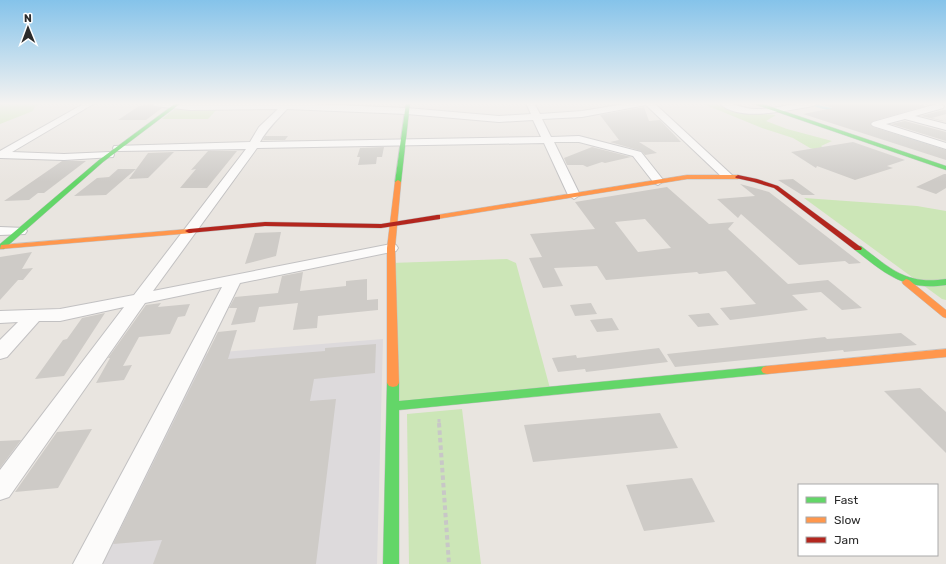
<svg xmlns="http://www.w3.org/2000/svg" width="946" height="564" font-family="Rubik,sans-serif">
	<rect width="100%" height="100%" fill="#e9e5e0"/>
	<path fill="#dddadc" d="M383,339L377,564H95L199,354Z"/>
	<path fill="#cce6b7" d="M0,103H44L35,106L33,111L0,124Z
		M701,103H713L732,111L776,115L766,121L787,129L832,141L821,146L833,155L810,148L793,138L762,128Z
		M184,108H218L208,119H162L175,109Z
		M804,198L917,206L946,211V300L942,299Z
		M507,259L516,263L551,392L393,406L391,263Z
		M462,409L481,564H409L407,414Z"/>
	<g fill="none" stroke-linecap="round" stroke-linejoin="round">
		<path stroke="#90daee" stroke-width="2.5" d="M806,103L833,110
			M902,135L946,148"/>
	</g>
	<path fill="#cecbc7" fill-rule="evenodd" d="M825,103H913L925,106L873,121L870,124L873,127L946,150V160L803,114L833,108L824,105Z
		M151,105L162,108L146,120H118L139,106Z
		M644,107L649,121L660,120L681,142H639L657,153L645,155L641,151L610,142L619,140L600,115Z
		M943,110H946V114L932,118L944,121H942L921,116Z
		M905,121L946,132V141L891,124Z
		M265,136H288L285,140H263Z
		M853,142L905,160L887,166L893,168L855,180L817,166L816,168L791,152Z
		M384,147L382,157H377L376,164L358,165L360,157H357L360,148Z
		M592,147L631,157L605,163L602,162L587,167L583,165H567L564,158Z
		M208,151H237L207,188H180L196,169L191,170Z
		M174,152L148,178L129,179L148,153Z
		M62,161H86L44,193H38L29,200L4,201Z
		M118,169H136L106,195L74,196L97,178L109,177Z
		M944,174H946V188L936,194L916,187Z
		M793,179L815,195H802L778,180Z
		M740,184L769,192L861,263L849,264L845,261L799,265L741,214L738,218L717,199L755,196Z
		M667,187L709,224L734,222L728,229L788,284L828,280L862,308L842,310L821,292L792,295L808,310L730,320L720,308L756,304L726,271L699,274L697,272L606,280L597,266L554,268L563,286L543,288L529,258L542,257L530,234L595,229L575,202ZM645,219L671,248L638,252L615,222Z
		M281,232L276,256L245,264L255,233Z
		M32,252L22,269L33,268L23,280H18L0,300V257Z
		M303,272L300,291L346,286V281L367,279V300L378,299V310L318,316L317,328L293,330L298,303L259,307L255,322L231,325L237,308H229L235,297L278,293L282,276Z
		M161,303L158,307L190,304L185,316L178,317L170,334L139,337L123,366L132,365L124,380L96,383L110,358H108L146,305Z
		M591,303L597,314L575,316L570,305Z
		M105,313L64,376L35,379L63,340L67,339L82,318Z
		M709,313L719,325L698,327L688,315Z
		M612,318L619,330L597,332L590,320Z
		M237,330L228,359L325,351V348L376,344L375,373L314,379L310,401L336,399L316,564H153L162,540L113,544L218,332Z
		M901,333L917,345L844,352L843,350L675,367L667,354L825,337L827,339Z
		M659,348L668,362L586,372L585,369L558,372L552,358L576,355L577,358Z
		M920,388L946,412V453L884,391Z
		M660,413L678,448L533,462L524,425Z
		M92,429L58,488L15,492L57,432Z
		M21,440L0,468V441Z
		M692,478L715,522L644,531L626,485Z"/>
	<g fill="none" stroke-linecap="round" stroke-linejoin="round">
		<g stroke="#c2c1c2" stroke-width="2">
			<path id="street" d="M85,103H95L12,152L64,154L109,152L113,153L114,155L113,157L64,160L0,158V151Z
				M150,103L190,104L291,103L407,108L499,116L531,114L526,103H534L540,114L582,111L631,103H654L733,176L731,178H723L646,105L582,117L542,119L551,137L579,136L641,152L664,181L658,185L654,183L633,156L579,142H554L580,195L574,199L568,195L544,143L257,148L153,291L391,244L396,245L398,248L396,251L391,252L240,283L102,564H73L222,287L145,303L9,497L0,500V470L124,307L60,321H39L7,357L0,359V340L18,322L0,323V311L60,309L134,295L246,149L118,151L114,150L113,148L114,146L250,142L259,127L278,109L190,110L154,106ZM287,109L407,114L499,122L533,120L541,137L260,142C267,129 277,120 287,109Z
				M719,103C732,101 742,109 755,109C776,110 796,101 817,103L813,106C788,110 739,123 719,103Z
				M940,103L944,106L943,108L915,116L946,124V130L905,119L886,124L946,143V149L873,126L871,124L873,122Z
				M0,227L25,228L27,231L25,234L0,235Z"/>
		</g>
		<g stroke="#c2c1c2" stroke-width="1">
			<path id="fast" d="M176,103H181L103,162L4,249H0V244L99,160Z
				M406,103H410L401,182L398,184L395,182Z
				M754,103H760L946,166V170L754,104Z
				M855,246H861C891,269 906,285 946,279V285C904,291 886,274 855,250L854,248Z
				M767,366L771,367L773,370L771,373L767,374L399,410V564H383L387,383L389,380L393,379L397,380L399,383V401Z"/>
		</g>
		<g stroke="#c2c1c2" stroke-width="1">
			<path id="slow" d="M687,175H738L741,177L738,179H687L437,219L433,217L437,215Z
				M398,180L401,182L395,248L399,383L397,386L393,387L389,386L387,383V248L395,182Z
				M189,229H192L193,231L192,233L0,249L1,245Z
				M906,279L909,280L946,310V318L943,317L903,284L902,282Z
				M946,349V357L767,374L763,373L761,370L763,367L767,366Z"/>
		</g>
		<g stroke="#c2c1c2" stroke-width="1">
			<path id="jam" d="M738,175L757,179L778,186L862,248L861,250H855L774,188L754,182L736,178L735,177Z
				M437,215H440V219L381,228L265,226L189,233L185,231L189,229L265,222L381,224Z"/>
		</g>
		<path stroke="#c8c7c7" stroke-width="3" stroke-dasharray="3.5 2.5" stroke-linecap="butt" d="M439,419V424"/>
		<path stroke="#c8c7c7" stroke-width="4" stroke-dasharray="4.5 3" stroke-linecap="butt" d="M439,423L449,564"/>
		<use href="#street" fill="#fcfbfa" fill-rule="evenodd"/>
		<use href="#fast" fill="#63d668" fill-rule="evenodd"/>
		<use href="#slow" fill="#ff974d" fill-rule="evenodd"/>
		<use href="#jam" fill="#b3261e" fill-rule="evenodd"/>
	</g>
	<linearGradient id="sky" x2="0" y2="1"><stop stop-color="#85c3ea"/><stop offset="0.57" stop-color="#f5f3f1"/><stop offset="1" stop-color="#f5f3f1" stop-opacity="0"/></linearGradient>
	<rect width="946" height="182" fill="url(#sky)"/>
	<rect x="798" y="484" width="140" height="72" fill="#ffffff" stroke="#aaaaaa"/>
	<rect x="806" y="497" width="20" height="6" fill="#63d668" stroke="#aaaaaa"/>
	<text x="834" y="504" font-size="12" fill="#2b2b2b">Fast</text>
	<rect x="806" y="517" width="20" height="6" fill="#ff974d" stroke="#aaaaaa"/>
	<text x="834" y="524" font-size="12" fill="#2b2b2b">Slow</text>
	<rect x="806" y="537" width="20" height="6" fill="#b3261e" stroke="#aaaaaa"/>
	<text x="834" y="544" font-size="12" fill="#2b2b2b">Jam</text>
	<g transform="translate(28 28) rotate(359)" stroke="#ffffff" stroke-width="3" paint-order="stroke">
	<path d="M0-3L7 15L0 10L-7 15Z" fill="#2b2b2b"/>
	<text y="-6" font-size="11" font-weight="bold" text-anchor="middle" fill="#2b2b2b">N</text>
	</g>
</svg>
